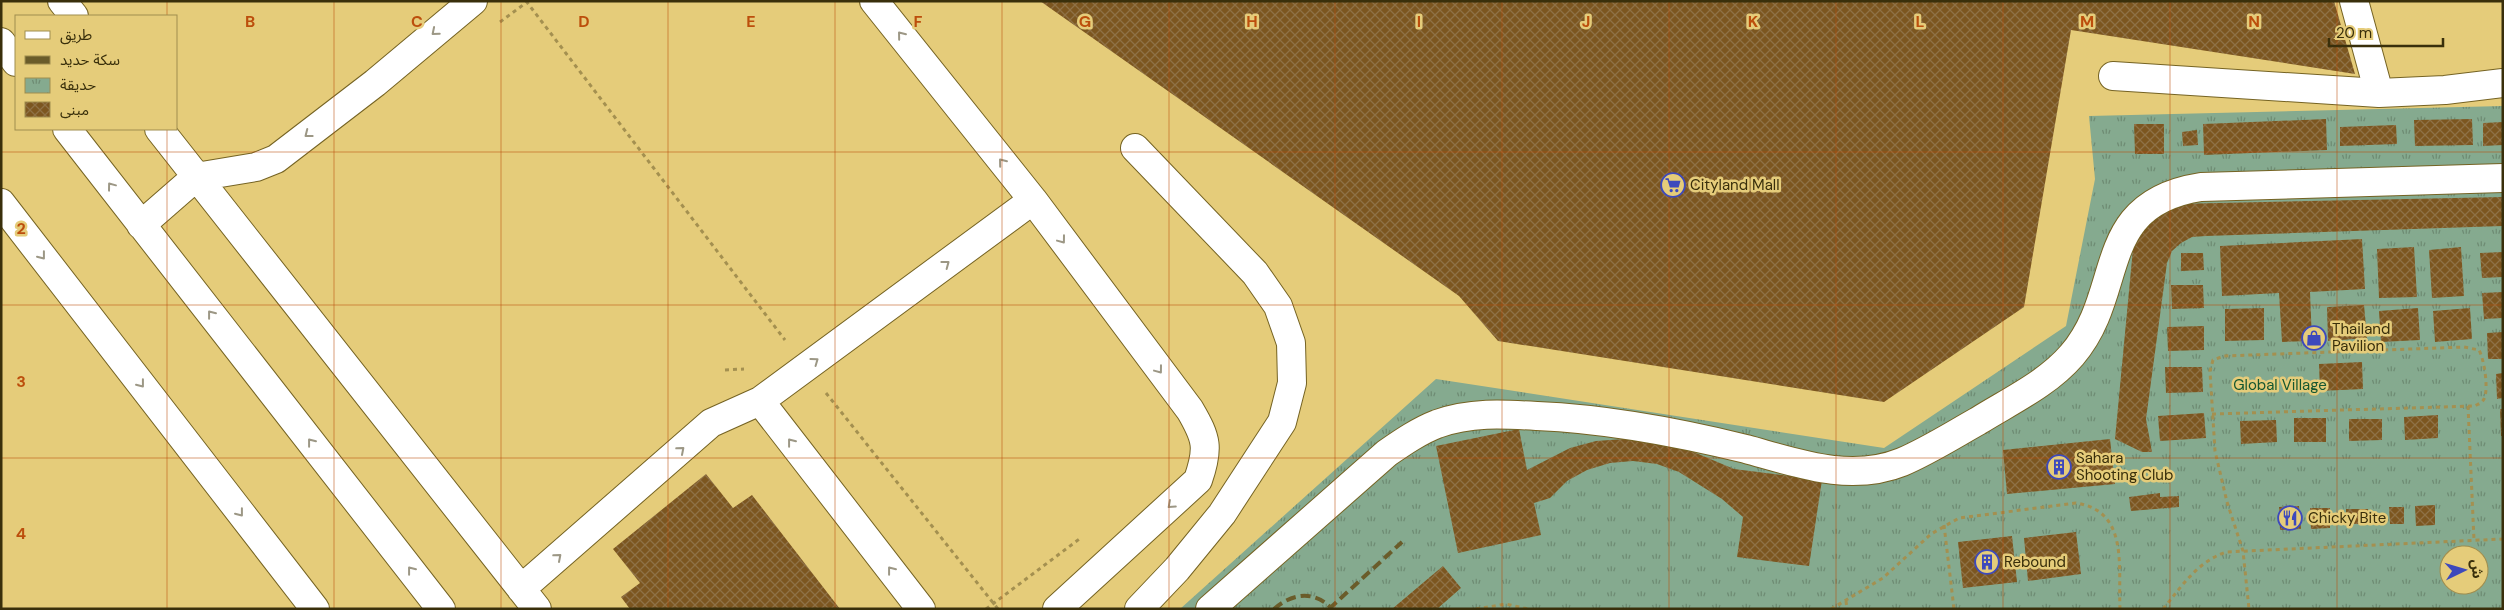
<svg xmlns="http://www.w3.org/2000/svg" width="2504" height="610" font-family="'DM Sans','Noto Sans Arabic',sans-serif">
	<defs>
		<pattern id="park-tufts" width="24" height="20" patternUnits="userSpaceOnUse" patternTransform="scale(1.25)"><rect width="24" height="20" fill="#85aa8f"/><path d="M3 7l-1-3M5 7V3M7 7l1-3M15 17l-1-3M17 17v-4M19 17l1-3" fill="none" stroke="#6e8b73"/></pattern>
		<pattern id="building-cross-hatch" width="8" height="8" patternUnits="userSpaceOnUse" patternTransform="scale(1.25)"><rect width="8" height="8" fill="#7c5620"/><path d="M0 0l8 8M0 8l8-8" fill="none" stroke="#8e7146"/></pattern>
	</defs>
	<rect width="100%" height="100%" fill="#e5cc7a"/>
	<path fill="url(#park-tufts)" fill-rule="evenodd" d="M2503,106V609H1180L1436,379L1884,448L2066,326L2095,179L2089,116ZM2449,555H2479V585H2449Z"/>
	<path fill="url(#building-cross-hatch)" d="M1040,1H2334L2355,74L2071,30L2024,307L1884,402L1498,341L1459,296Z
		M2326,119L2327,150L2204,155L2203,124Z
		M2472,119L2473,145L2415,146L2414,120Z
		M2503,122V145L2483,146V123Z
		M2134,124H2164V154H2135Z
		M2396,125L2397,144L2340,146V127Z
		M2197,130L2198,145L2183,146L2182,132Z
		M2503,197V226L2206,236L2192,237L2181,243L2172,251L2167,263L2146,419L2152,452H2142L2115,439L2134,238L2137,228L2172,204Z
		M2362,239L2365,289L2310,292L2312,341L2282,342L2279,293L2222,296L2220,246Z
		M2414,247L2417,297L2379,298L2377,249Z
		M2461,247L2464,296L2432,298L2429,250Z
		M2503,252V277L2482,278L2480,253Z
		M2181,253H2203L2204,270L2181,271Z
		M2171,285H2203L2204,308L2172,309Z
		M2503,292V318L2484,319L2482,293Z
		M2364,305L2367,338L2328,341L2327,307Z
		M2264,308V340L2225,341V309Z
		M2418,308L2420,340L2381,342L2379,311Z
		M2470,308L2472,339L2435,342L2433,311Z
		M2204,326V350L2168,351L2167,327Z
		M2503,332V359H2488L2487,333Z
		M2362,362L2363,389L2320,391L2319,364Z
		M2165,367H2202L2203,392L2166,393Z
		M2503,373V398L2497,399L2496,374Z
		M2500,409H2503V436H2501Z
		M2204,413L2206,438L2160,441L2158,416Z
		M2438,415V438L2405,440L2404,417Z
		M2294,418H2326V442H2294Z
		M2349,419H2382V440L2349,441Z
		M2276,420L2277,442L2241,444L2240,421Z
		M1519,429L1527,470L1570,448L1596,441L1624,439L1650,440L1677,445L1734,469L1822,480L1809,566L1737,557L1743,517L1722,499L1679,472L1657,464L1633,461L1610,463L1587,470L1567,481L1550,498L1534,503L1541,535L1458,553L1436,446Z
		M2110,439L2115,484L2007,494L2003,450Z
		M706,474L733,508L752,495L840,609H630L621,597L640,583L613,549Z
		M2160,493V497L2179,496V507L2131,511L2129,497Z
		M2435,505V525L2416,526L2415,506Z
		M2299,506L2301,529L2280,530L2279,507Z
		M2389,507H2404V524H2390Z
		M2310,508H2330V528L2311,529Z
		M2346,509H2368L2369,524H2346Z
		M2076,532L2081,574L2028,581L2024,538Z
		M2012,536L2017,582L1963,588L1958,542Z
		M1443,566L1461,588L1437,609H1392Z"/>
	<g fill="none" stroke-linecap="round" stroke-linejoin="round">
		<g stroke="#756323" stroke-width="30">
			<path id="minor" d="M62,1L74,16
				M874,1L1033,200L1190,410C1207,439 1209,448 1198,480L1057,609
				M2354,1L2379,93
				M1,42L16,62
				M2113,76L2379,93L2445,90L2503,83
				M67,129L441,609
				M159,129L537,609
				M1135,148L1255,273L1278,306L1291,343L1292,383L1282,422L1222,514L1177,569L1139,609
				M1,203L315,609
				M141,225L196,177L256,167L276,159L375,83L473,1
				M760,401L921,609
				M521,589L711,423L760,401L1033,200
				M1210,609L1387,453C1403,442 1419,431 1437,424C1470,412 1503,414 1537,416C1609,419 1677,432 1746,449C1797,463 1850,483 1902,462C1928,451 1953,435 1978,421C2010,401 2047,384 2072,355C2127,291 2092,204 2201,187L2503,178"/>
		</g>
		<path stroke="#a49050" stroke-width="3" stroke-dasharray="4 4" stroke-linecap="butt" d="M526,1L785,340
			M500,22L527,2
			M725,370L744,369
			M826,393L998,609
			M2468,406L2474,540
			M2212,414L2475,406C2478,404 2482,403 2484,399C2489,389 2484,359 2479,350L2464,347L2224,356L2213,360L2210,371L2215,451L2227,502L2243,551L2249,609
			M1944,525L1954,609
			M1846,601L1847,609
			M986,609L1082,537
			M1476,609L1506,604L1528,609
			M1831,609L1883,578L1931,534L1959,518L2076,503C2129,511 2118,566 2120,609
			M2163,609C2182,586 2197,562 2226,552L2503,539"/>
		<use href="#minor" stroke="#fff" stroke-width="28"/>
		<path stroke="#6a5c2a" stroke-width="4" stroke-dasharray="10 5" stroke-linecap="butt" d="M1274,609C1292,593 1315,590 1332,609
			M1329,609L1402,542"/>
	</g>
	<defs><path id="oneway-chevron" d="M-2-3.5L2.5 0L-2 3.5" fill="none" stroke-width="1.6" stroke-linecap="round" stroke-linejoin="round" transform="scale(1.25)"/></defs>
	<g stroke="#9c9785">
		<use href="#oneway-chevron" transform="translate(435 32) rotate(140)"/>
		<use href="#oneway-chevron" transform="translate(901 35) rotate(-129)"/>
		<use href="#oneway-chevron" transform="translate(308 134) rotate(142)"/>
		<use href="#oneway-chevron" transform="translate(1002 162) rotate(-129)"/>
		<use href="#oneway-chevron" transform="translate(111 186) rotate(-127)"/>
		<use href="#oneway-chevron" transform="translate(1062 240) rotate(53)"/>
		<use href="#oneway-chevron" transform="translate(42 256) rotate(52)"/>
		<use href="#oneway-chevron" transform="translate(946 264) rotate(-37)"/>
		<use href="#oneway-chevron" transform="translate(211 314) rotate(-128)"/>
		<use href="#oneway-chevron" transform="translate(815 361) rotate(-36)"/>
		<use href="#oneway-chevron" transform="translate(1159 370) rotate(53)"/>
		<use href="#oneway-chevron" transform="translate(141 384) rotate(52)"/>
		<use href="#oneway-chevron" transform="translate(311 442) rotate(-128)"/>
		<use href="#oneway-chevron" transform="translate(791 442) rotate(-128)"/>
		<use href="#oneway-chevron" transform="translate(681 450) rotate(-41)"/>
		<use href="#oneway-chevron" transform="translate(1171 505) rotate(138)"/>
		<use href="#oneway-chevron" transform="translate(240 513) rotate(52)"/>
		<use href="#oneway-chevron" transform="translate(558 557) rotate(-41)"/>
		<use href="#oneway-chevron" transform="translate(411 570) rotate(-128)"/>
		<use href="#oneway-chevron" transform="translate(891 570) rotate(-128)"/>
	</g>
	<path fill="none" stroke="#bc4e0c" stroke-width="1" stroke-opacity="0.55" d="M167,1V16M334,1V609M501,1V609M668,1V609M835,1V609M1002,1V609M1169,1V609M1335,1V609M1502,1V609M1669,1V609M1836,1V609M2003,1V609M2170,1V609M2337,1V609M167,129V609M1,152H2503M1,305H2503M1,458H2503"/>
	<defs>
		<g id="supermarket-ring" transform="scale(1.25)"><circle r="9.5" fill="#e5cc7a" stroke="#3d49bc" stroke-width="1.5"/><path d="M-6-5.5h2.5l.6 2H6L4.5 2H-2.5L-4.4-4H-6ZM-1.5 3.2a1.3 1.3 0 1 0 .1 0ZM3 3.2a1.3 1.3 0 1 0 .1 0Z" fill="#3d49bc"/></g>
		<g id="shop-ring" transform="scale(1.25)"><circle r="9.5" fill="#e5cc7a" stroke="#3d49bc" stroke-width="1.5"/><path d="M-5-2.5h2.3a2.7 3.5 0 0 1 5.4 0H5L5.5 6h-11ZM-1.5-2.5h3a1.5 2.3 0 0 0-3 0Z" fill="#3d49bc"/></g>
		<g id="building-ring" transform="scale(1.25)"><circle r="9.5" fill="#e5cc7a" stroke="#3d49bc" stroke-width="1.5"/><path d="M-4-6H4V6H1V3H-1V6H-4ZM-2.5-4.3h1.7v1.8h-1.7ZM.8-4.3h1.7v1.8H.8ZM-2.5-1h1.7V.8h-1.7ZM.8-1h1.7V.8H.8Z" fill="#3d49bc"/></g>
		<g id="restaurant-ring" transform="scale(1.25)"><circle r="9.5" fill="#e5cc7a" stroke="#3d49bc" stroke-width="1.5"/><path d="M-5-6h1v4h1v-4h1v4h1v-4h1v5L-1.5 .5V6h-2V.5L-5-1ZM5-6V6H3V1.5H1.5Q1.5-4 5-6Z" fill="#3d49bc"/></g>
	</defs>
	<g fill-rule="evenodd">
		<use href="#supermarket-ring" x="1673" y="185"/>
		<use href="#shop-ring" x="2314" y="338"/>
		<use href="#building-ring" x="2059" y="467"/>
		<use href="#restaurant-ring" x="2290" y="518"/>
		<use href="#building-ring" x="1987" y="562"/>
	</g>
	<g text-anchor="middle" stroke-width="5" stroke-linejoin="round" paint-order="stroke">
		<g font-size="15" fill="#392f0b" stroke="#e5cc7a" text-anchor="start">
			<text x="1690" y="190">Cityland Mall</text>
			<text x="2332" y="334">Thailand<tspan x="2332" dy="17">Pavilion</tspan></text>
			<text x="2076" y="463">Sahara<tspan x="2076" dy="17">Shooting Club</tspan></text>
			<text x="2308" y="523">Chicky Bite</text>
			<text x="2004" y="567">Rebound</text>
		</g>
		<g font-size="15" fill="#155730" stroke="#e5cc7a">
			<text x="2280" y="390">Global Village</text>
		</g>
	</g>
	<g font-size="16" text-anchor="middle" font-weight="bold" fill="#bc4e0c" stroke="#e5cc7a" stroke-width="5" stroke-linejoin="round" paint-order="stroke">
		<text x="250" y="27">B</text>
		<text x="417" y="27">C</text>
		<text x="584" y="27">D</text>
		<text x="751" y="27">E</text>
		<text x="918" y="27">F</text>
		<text x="1085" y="27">G</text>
		<text x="1252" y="27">H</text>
		<text x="1419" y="27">I</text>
		<text x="1586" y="27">J</text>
		<text x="1753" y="27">K</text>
		<text x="1920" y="27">L</text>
		<text x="2087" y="27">M</text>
		<text x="2254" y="27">N</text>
		<text x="21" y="234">2</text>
		<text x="21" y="387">3</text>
		<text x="21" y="539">4</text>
	</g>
	<rect width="2504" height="610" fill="none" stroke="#392f0b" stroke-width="5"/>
	<rect x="15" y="15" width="162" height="115" fill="#e5cc7a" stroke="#a08d4e"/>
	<rect x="25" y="31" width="25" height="8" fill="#ffffff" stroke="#a08d4e"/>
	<text x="60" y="40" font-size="15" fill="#392f0b">طريق</text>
	<rect x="25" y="56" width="25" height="8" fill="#6a5c2a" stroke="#a08d4e"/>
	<text x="60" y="65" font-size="15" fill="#392f0b">سكة حديد</text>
	<rect x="25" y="78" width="25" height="15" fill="url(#park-tufts)" stroke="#a08d4e"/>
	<text x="60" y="90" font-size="15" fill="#392f0b">حديقة</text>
	<rect x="25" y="102" width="25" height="15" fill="url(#building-cross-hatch)" stroke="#a08d4e"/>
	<text x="60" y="115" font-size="15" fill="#392f0b">مبنى</text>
	<g transform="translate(2464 570) rotate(85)"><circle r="24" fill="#e5cc7a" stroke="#a08d4e"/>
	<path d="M0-4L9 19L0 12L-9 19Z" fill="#3d49bc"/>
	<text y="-8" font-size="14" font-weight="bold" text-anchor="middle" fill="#392f0b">ش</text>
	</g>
	<path d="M2329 38v8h114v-8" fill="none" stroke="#392f0b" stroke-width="2.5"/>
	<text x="2336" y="38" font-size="15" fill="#392f0b" stroke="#e5cc7a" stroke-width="4" paint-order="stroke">20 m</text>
</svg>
